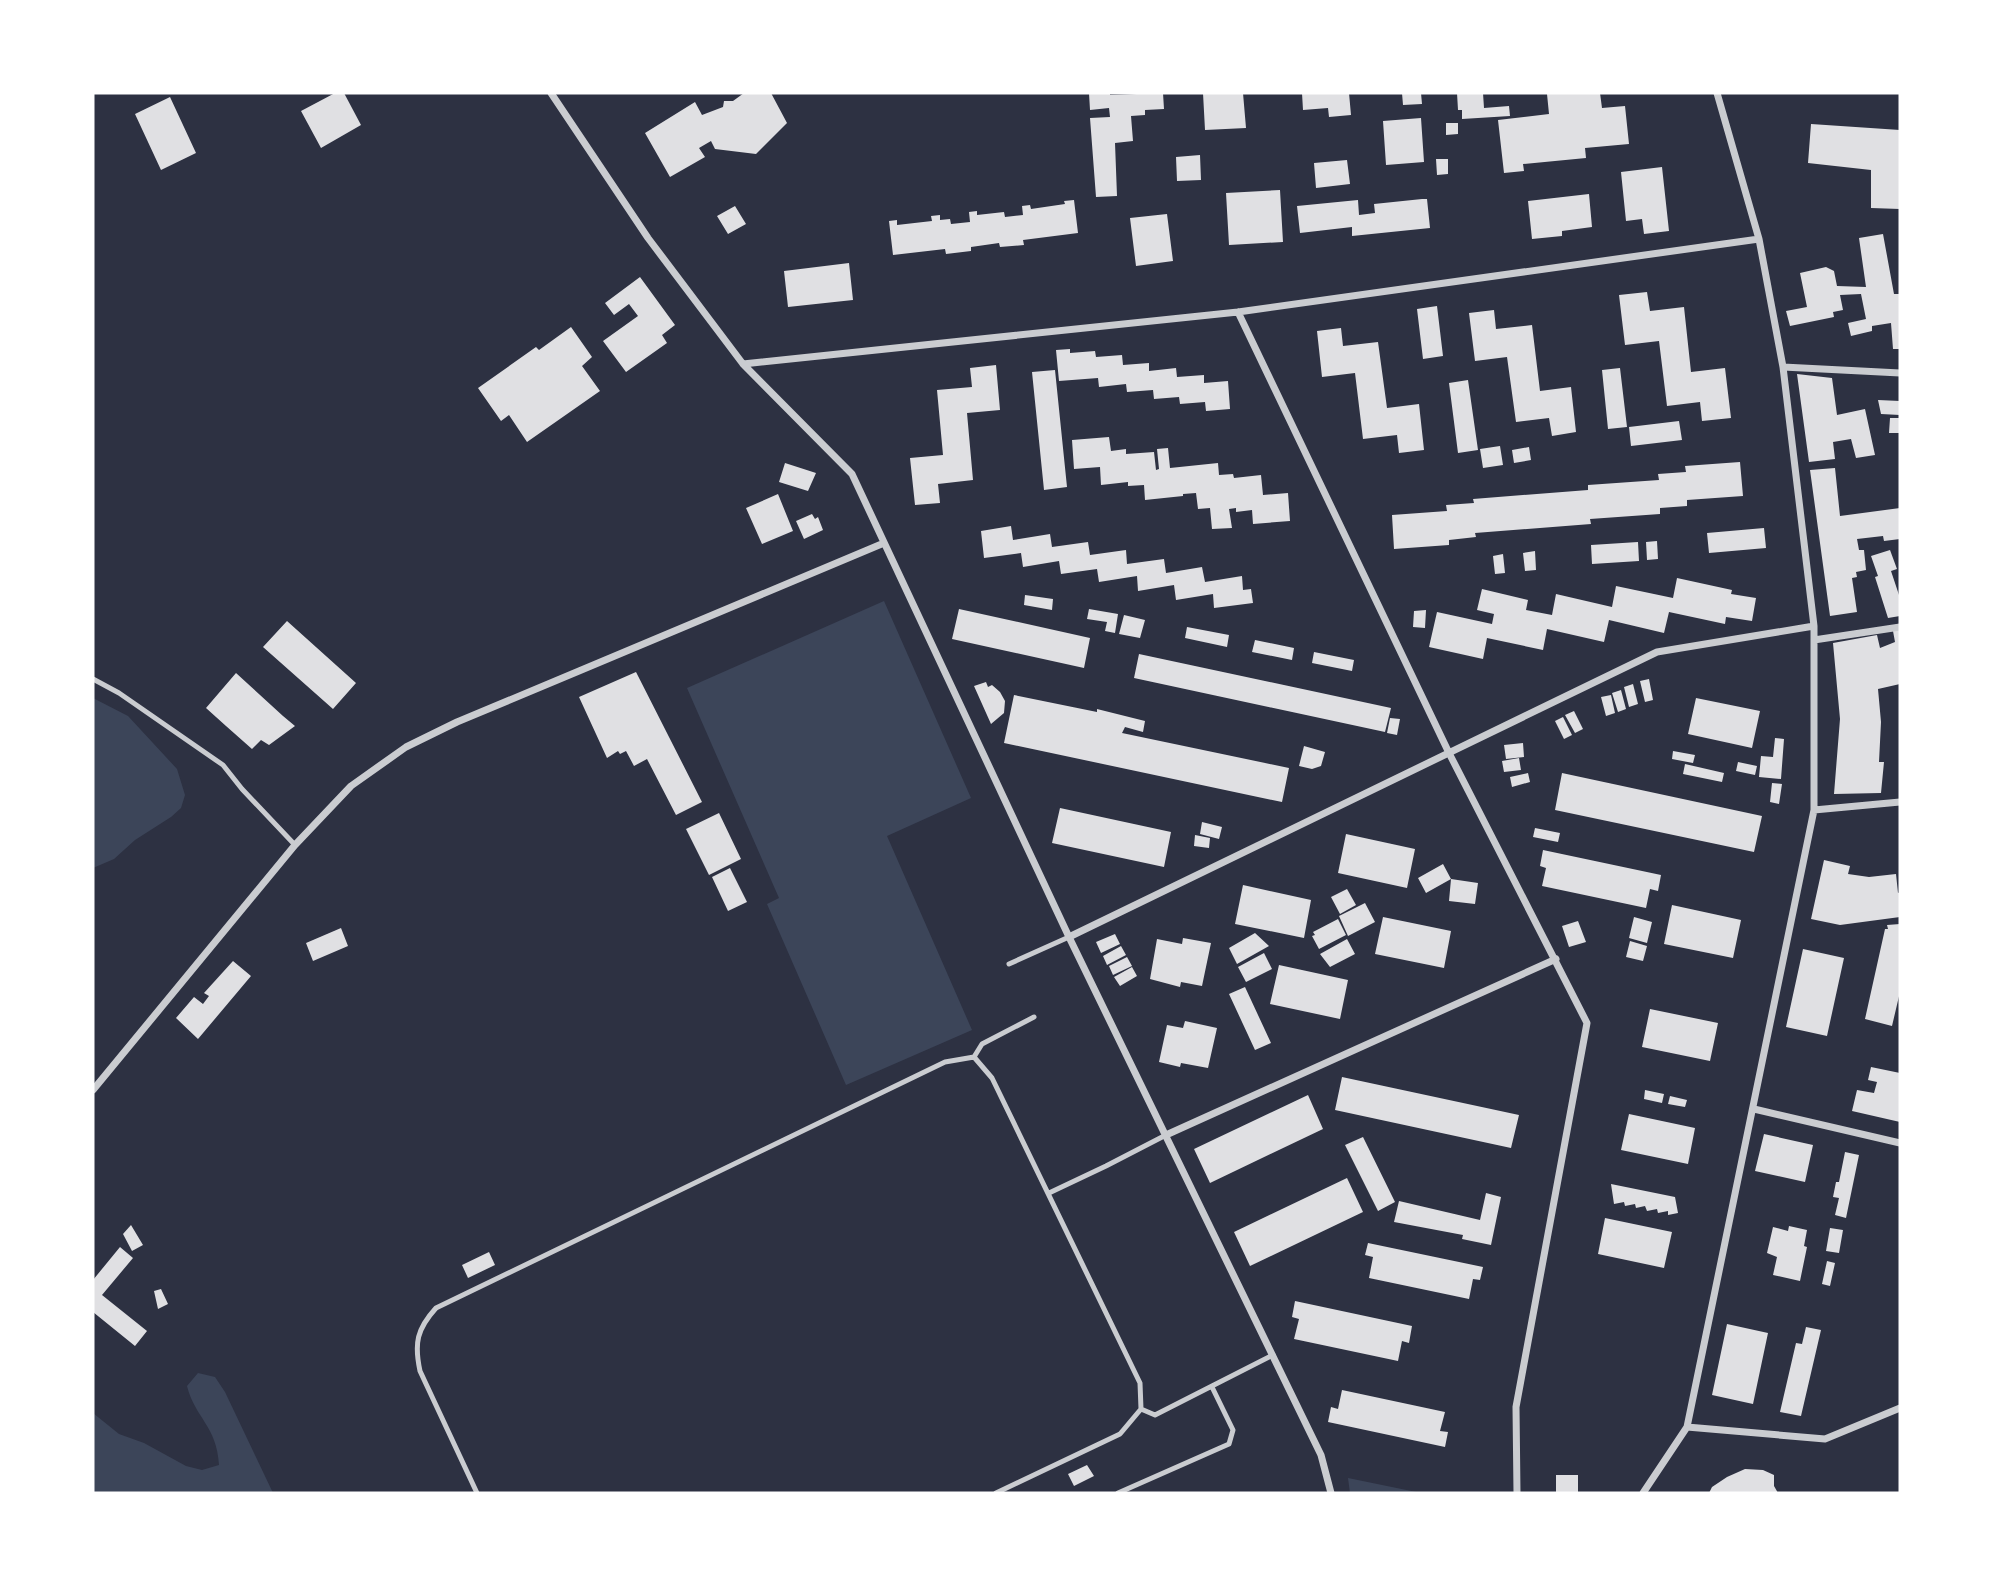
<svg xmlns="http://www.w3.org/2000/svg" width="1993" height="1586" font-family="'Space Grotesk',sans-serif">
	<rect width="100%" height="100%" fill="#2d3142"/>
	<path fill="#3c4559" d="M884,601L971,798L887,836L972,1030L846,1085L767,904L779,898L687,688Z
		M93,698L128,716L177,769L185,795L181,808L171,817L135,840L114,859L93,868Z
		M198,1373L215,1377L225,1392L273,1493H93V1413L119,1434L144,1443L186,1466L202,1470L219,1465C217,1426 195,1418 187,1386Z
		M1348,1478L1421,1493H1350Z"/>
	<path fill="#e0e0e3" d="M335,93H344L361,125L321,148L301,111Z
		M744,93H771L787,123L756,154L715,149L711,141L699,148L705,157L670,177L645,133L695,102L702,115L723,107L724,101H733Z
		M1089,93H1110V95L1163,93L1164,109L1145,110V115L1131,116L1133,141L1115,143L1117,196L1096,197L1090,118L1110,117L1109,108L1090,110Z
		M1203,93H1243L1246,128L1205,130Z
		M1302,93H1349L1351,115L1329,117L1328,108L1303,110Z
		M1402,93H1421L1422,104L1403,105Z
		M1457,93H1483L1484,108L1509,106L1510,116L1462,119V110H1458Z
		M1562,93H1600L1602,108L1625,106L1629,144L1585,148L1586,158L1523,164L1524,171L1504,173L1498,120L1549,114L1547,94Z
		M170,97L196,153L161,170L135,114Z
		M1421,118L1424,162L1386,165L1383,121Z
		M1446,123H1458V134L1446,135Z
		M1811,124L1900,130V209L1871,208V170L1808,163Z
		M1200,155L1201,180L1177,181L1176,157Z
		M1436,159H1448V174L1437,175Z
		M1347,160L1350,184L1316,188L1314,163Z
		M1662,167L1669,231L1644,234L1642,219L1626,221L1621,172Z
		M1280,190L1283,242L1229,245L1226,193Z
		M1589,194L1592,227L1562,231V236L1532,239L1528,201Z
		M1422,199H1427L1430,228L1352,236V227L1300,233L1297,206L1358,200L1359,215L1375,213L1374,204Z
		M1074,200L1078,233L1023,240L1024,245L1000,247L999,243L971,247V251L946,254L945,249L893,255L889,221L897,220V225L932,221L931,216L940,215V220L950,219L951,224L970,222L969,212L977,211V215L1004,212L1005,217L1023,215L1022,206L1030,205L1031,209L1065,204L1064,201Z
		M735,206L746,224L728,234L717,216Z
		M1167,214L1173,261L1136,266L1130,218Z
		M1883,234L1894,294H1900V349H1893L1891,323L1872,326V331L1851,336L1848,323L1866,319L1861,294L1840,295L1843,310L1833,312L1834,317L1790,326L1786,311L1807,307L1800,273L1826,267L1834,271L1837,286L1866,287L1859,238Z
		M849,263L853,300L788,307L784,271Z
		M640,277L675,325L662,335L667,343L626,372L603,341L638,316L629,304L614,315L605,303Z
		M1647,292L1650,311L1684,307L1691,372L1725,368L1731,418L1702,421L1700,402L1667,406L1659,341L1625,345L1619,295Z
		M1437,306L1443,356L1423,359L1417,309Z
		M1494,310L1496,329L1532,325L1540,391L1571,387L1576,432L1552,436L1549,418L1516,422L1507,357L1475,361L1469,313Z
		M571,327L592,357L582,366L600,391L527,442L509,415L501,421L478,388L536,347L539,350Z
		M1341,328L1343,346L1378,342L1387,408L1419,404L1424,450L1399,453L1397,435L1363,439L1355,373L1322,377L1317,331Z
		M1070,349V353L1095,351L1096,357L1122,355L1123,365L1149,363V371L1176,368L1177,377L1204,375V383L1228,381L1230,409L1206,411L1205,402L1180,404L1179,397L1154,399L1153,390L1127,392L1126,384L1099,387L1098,378L1059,381L1056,350Z
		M996,365L1000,410L967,413L973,480L938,484L940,503L915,505L910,458L943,455L937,390L972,387L970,368Z
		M1620,368L1627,427L1608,429L1602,370Z
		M1055,370L1067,487L1044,490L1032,372Z
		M1797,374L1832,378L1837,415L1865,409L1875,455L1856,458L1851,439L1833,442L1835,459L1809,462Z
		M1468,380L1478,450L1458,453L1449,383Z
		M1878,400L1900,401V415L1881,414Z
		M1890,418H1900V433H1889Z
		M1679,421L1682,440L1631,446L1629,427Z
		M1109,437L1111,451L1126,449V454L1154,452L1156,470L1159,469L1157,449L1168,448L1170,468L1218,463L1219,475L1233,474L1234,478L1261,475L1263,495L1288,493L1290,521L1253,524L1252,510L1236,512V508L1229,509L1232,528L1212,529L1210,508L1198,509L1196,493L1183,494V496L1145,500L1144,485L1128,486V482L1101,485L1100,467L1074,469L1072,440Z
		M1500,446L1503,465L1483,468L1480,449Z
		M1529,447L1531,460L1514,463L1512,450Z
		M1740,462L1743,496L1687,500V506L1660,508V514L1590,519L1591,524L1475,533L1476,537L1449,540V545L1394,549L1392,515L1447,511L1446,505L1474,503L1473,499L1588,490V485L1659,480L1658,474L1686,472L1685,466Z
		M785,463L816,473L808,491L779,482Z
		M1835,468L1840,516L1900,508V539L1884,541L1883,536L1857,539L1859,550H1864L1866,570L1856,572L1857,577L1852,578L1857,612L1830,616L1810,470Z
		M778,494L793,531L762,544L746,508Z
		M812,514L815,519L818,517L823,530L804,539L796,521Z
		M1011,526L1013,540L1050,534L1052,547L1088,542L1090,555L1126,550L1127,564L1164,559L1166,573L1202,567L1205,582L1242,576L1243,590L1251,589L1253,603L1214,608L1213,594L1176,600L1174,585L1138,591L1137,576L1099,582L1097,569L1061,574L1059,561L1023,567L1021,553L984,558L981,531Z
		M1764,528L1766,548L1709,553L1707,533Z
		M1657,541L1658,559L1647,560L1646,542Z
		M1638,542L1639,561L1592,564L1591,545Z
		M1890,550L1897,569L1891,571L1900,598V616L1888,618L1875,577L1878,576L1871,556Z
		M1535,551L1536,570L1525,571L1523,553Z
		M1503,554L1505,573L1495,574L1493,556Z
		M1677,578L1732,590L1731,594L1756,598L1752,621L1726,617L1725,624L1669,612L1664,633L1609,620L1604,642L1547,629L1543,650L1487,638L1483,659L1429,647L1437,612L1492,624L1494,614L1477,610L1482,589L1528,600L1526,610L1552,615L1556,594L1612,607L1616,586L1673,598Z
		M1025,595L1053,599L1052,610L1024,605Z
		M959,609L1090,638L1084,668L952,639Z
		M1089,609L1118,614L1115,633L1105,631L1107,622L1087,619Z
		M1426,610L1425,628L1413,627L1414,611Z
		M1124,615L1145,620L1140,638L1119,634Z
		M287,621L356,683L333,709L263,647Z
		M1187,627L1229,635L1227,647L1185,638Z
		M1900,629V684L1878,689L1881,722L1879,762H1884L1881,793L1834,794L1840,719L1833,643L1877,635L1880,648L1895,642L1893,631Z
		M1255,640L1294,648L1292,660L1252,652Z
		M1314,652L1354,660L1352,671L1312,663Z
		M1139,654L1391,708L1385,732L1134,678Z
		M636,672L702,802L676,815L647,759L634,766L626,751L620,754L618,751L607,758L579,697Z
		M236,673L283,716L295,726L269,745L261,740L252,749L226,726L206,708Z
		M1649,679L1653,700L1645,702L1640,681Z
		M986,682L988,687L992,685L1000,692L1005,701L1004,713L991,724L974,686Z
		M1633,684L1638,704L1629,707L1624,687Z
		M1621,690L1626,709L1618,712L1612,693Z
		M1014,695L1097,712V709L1145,721L1143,732L1125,727L1122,733L1289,768L1282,802L1004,743Z
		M1611,695L1615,713L1606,716L1601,697Z
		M1696,698L1760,711L1752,748L1688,734Z
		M1574,711L1583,729L1575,733L1565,715Z
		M1563,717L1572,735L1564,739L1555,721Z
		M1390,718L1400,719L1397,735L1387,733Z
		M1775,738L1784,739L1781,779L1759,777L1761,756L1773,757Z
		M1523,743L1524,757L1506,759L1504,745Z
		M1304,746L1325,752L1321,766L1312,769L1299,766Z
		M1673,751L1695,755L1693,763L1672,759Z
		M1519,758L1521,770L1504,772L1502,761Z
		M1738,762L1757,766L1755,775L1736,771Z
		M1685,764L1724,773L1722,782L1683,774Z
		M1528,773L1530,782L1512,787L1510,777Z
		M1562,773L1762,816L1754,852L1555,810Z
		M1772,783L1782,784L1779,804L1770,802Z
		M1060,808L1171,832L1164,867L1052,843Z
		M719,813L741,859L709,875L686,829Z
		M1202,822L1222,827L1219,839L1200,834Z
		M1535,828L1560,833L1558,842L1533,837Z
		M1346,834L1415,849L1407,888L1338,873Z
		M1195,835L1210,838L1209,848L1194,846Z
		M1543,850L1661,875L1658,891L1650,889L1646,908L1542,886L1546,868L1540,866Z
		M1824,860L1850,866L1848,874L1869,877L1896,874L1898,893L1900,892V917L1840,925L1811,919Z
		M1443,864L1451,879L1426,893L1418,878Z
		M730,868L747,902L728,911L712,877Z
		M1451,879L1478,883L1475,904L1449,901Z
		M1243,885L1311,900L1304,938L1235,924Z
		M1347,889L1356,905L1340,914L1331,897Z
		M1365,903L1375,922L1348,936L1339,916Z
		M1672,905L1741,920L1733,958L1664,944Z
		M1383,917L1451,931L1444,968L1375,954Z
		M1634,917L1652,922L1647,943L1629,938Z
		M1338,919L1346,935L1319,949L1312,936L1315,935L1313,932Z
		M1578,921L1586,942L1569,947L1562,926Z
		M1900,924V992L1892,1026L1865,1019L1885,929H1888L1887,925Z
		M341,928L348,946L313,961L306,943Z
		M1255,933L1269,946L1237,964L1229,948Z
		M1115,934L1120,944L1101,953L1096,942Z
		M1183,938L1211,943L1202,986L1181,982L1180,987L1150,979L1157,939L1182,944Z
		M1347,939L1355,954L1330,967L1320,954Z
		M1630,941L1647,946L1643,961L1626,957Z
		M1121,946L1126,955L1107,965L1103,956Z
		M1803,949L1844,958L1827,1036L1786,1027Z
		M1264,953L1272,969L1246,982L1238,967Z
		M1127,957L1132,966L1113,975L1109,966Z
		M233,961L251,976L198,1039L176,1018L194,997L203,1004L209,996L204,993Z
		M1279,965L1348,980L1340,1019L1270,1004Z
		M1132,967L1137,976L1120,986L1114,977Z
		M1245,987L1271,1043L1255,1050L1229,994Z
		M1650,1009L1718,1023L1710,1061L1642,1047Z
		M1185,1021L1217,1028L1208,1068L1181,1063L1180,1067L1159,1062L1167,1025L1183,1028Z
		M1871,1067L1900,1073V1122L1852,1111L1857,1090L1874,1093L1877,1082L1868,1080Z
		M1342,1077L1519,1115L1511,1148L1335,1110Z
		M1645,1090L1664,1094L1662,1103L1644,1099Z
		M1308,1095L1323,1129L1210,1183L1194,1149Z
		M1670,1096L1687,1100L1685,1107L1668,1104Z
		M1629,1114L1695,1128L1688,1164L1621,1150Z
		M1764,1134L1813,1145L1805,1182L1755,1171Z
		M1363,1137L1395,1202L1378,1211L1345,1145Z
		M1845,1152L1859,1155L1846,1218L1835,1215L1839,1198L1833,1197L1836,1182H1839Z
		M1347,1178L1363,1212L1250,1266L1234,1232Z
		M1611,1184L1675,1197L1678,1213L1668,1215V1211L1658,1213L1657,1209L1647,1211L1645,1206L1636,1208L1635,1204L1625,1206L1624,1202L1614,1204Z
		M1486,1193L1501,1197L1491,1245L1462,1239L1463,1235L1394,1222L1399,1201L1480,1220Z
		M1605,1218L1672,1232L1664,1268L1598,1254Z
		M131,1225L143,1245L132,1251L123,1234Z
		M1789,1226L1807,1230L1804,1246L1807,1247L1800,1281L1773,1275L1777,1257L1767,1253L1773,1227L1788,1231Z
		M1830,1228L1843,1230L1839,1253L1826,1251Z
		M1368,1243L1483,1267L1480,1280L1473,1279L1469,1299L1369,1278L1373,1257L1365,1255Z
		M120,1247L133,1258L102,1295L147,1331L135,1346L93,1312V1280Z
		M489,1252L495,1265L468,1278L462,1265Z
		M1827,1261L1835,1263L1830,1286L1822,1284Z
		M161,1289L168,1304L158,1309L154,1291Z
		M1295,1301L1412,1326L1409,1343L1402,1341L1398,1361L1294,1339L1299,1319L1292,1317Z
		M1727,1324L1768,1333L1753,1404L1712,1395Z
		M1806,1327L1821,1330L1801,1416L1780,1412L1796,1343L1802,1344Z
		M1342,1390L1445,1412L1440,1431L1448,1432L1445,1447L1328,1422L1331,1407L1338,1409Z
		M1087,1465L1094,1476L1074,1486L1068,1474Z
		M1745,1469L1763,1470L1774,1475V1486L1778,1493H1709L1712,1487L1727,1477Z
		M1556,1475H1578V1493H1556Z"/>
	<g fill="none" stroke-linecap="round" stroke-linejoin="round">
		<path stroke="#caccd0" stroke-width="5" d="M93,679L119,693L223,765L242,789L295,845
			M1009,964L1069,937
			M974,1057L992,1078L1140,1383L1141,1409L1120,1434L996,1493
			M1049,1193L1106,1166L1166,1135
			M1141,1409L1155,1415L1273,1355
			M477,1493L420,1371C414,1343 417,1329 436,1308L945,1062L974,1057L982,1044L1034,1017
			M1118,1493L1229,1444L1233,1430L1212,1387"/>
		<path stroke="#caccd0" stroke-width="7" d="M551,93L648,238L743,364L852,474L1069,937L1321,1455L1331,1493
			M1238,312L1449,753L1587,1023L1516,1407L1517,1493
			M743,364L1238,312L1759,239
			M1783,367L1900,373
			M1814,640L1900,627
			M1814,810L1900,802
			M1069,937L1657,652L1814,626
			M93,1090L295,845L351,786L406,747L457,722L579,671L884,543
			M1754,1109L1900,1143
			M1166,1135L1556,959
			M1687,1427L1825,1439L1900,1408
			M1643,1493L1687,1427L1814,810V626L1783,367L1759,239L1717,93"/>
	</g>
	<rect width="1993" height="1586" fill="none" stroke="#ffffff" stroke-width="189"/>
</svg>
